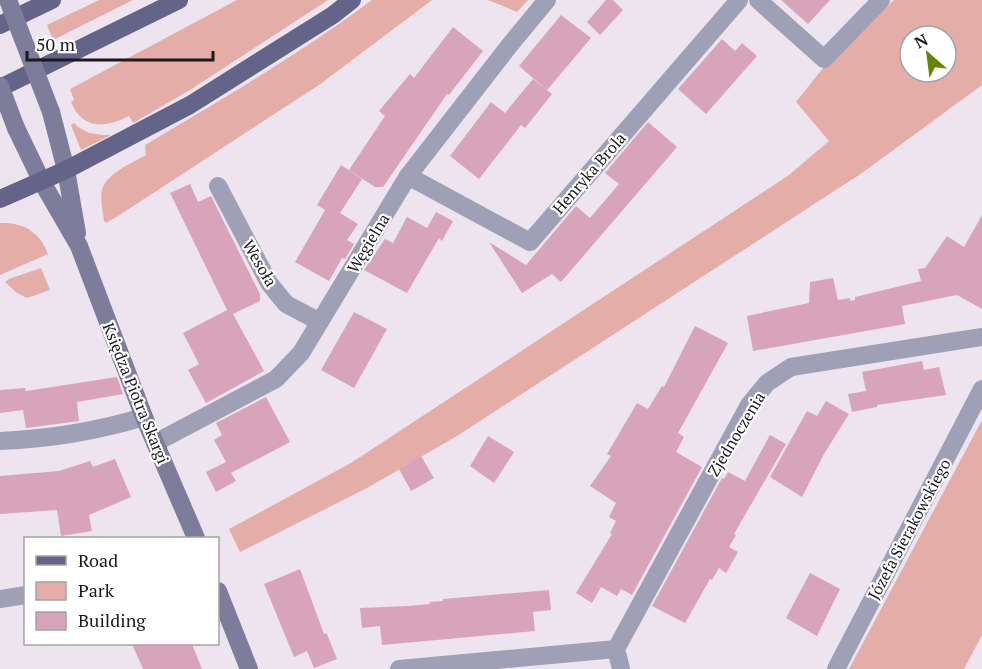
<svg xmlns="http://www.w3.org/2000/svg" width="982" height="669" font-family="'PT Serif',serif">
	<rect width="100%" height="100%" fill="#ede4ef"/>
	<path fill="#e4ada8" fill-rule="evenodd" d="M99,0H133L53,40L47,25Z
		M237,0H328L190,90L133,123L129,116C106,128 82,130 71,102L74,100L70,89Z
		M372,0H432L319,85L118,216L106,223L104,221C103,211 99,196 103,187C111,171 132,163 146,155L145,145C222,99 300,54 372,0Z
		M488,0H528L517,12Z
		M894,0H982V85L862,173L457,436L367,488L240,552L229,529L351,463L789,175L829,141L796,102L827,63ZM910,36H946V72H910Z
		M74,123C85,134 96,135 111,135L81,150L71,125Z
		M0,223C23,222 40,232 48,254L0,275Z
		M41,268L50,290L27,298L17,293L5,282L9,279Z
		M982,420V635L964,669H849Z"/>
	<path fill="#d8a4ba" d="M606,0H613L623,10L600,35L587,22Z
		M781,0H830L808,24Z
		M561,15L591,38L547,90L519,66Z
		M453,27L483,51L449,95L447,94L383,187H375L349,170L385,116L379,111L410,74L414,78Z
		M722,39L735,51L742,43L757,56L706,114L678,89Z
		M533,79L552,94L525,128L521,125L479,179L450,156L491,102L505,113Z
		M648,122L677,147L561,282L552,274L522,293L489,242L526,265L576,206L590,218L619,184L605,173Z
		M341,165L362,179L340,213L358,224L347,240L354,244L345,259L342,258L329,281L295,262L325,210L317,205Z
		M190,184L198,202L211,196L260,294V301L233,314L264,371L206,403L188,370L199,364L183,333L227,310L170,193Z
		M436,212L453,221L442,241L439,238L407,293L364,270L385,239L393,243L407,217L427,228Z
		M982,215V309L957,295L902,306L905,324L753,351L747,316L809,303L810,282L833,278L838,300L850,298V301L855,300V297L921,281L918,269L925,268L947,236L964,247Z
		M354,312L387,329L354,388L321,370Z
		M695,326L728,343L678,433L684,437L676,452L702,467L632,595L621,589L617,596L601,587L592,603L576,593L612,534L610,533L616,521L609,517L616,503L590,486L611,456L607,454L637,403L648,409L662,386L664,387Z
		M922,361L924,370L939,367L946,395L877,405V407L852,412L848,394L866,391L862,372Z
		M117,377L123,394L77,402L79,421L26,428L23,410L0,413V390L25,388L26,391Z
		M266,397L290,442L231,473L236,481L216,492L206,472L226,462L214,440L222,435L216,423Z
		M826,401L849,414L824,454L802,497L770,477L807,411L817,416Z
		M770,435L786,444L734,534L736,535L729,547L738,552L726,573L719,568L712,580L710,579L685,623L652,606L722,478L724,479L728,472L745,481Z
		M488,436L514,452L494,483L470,466Z
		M421,456L434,478L411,491L399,469Z
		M115,459L131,497L89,515L92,531L61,536L57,510L0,514V476L59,471L90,461L93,467Z
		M300,569L324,634H327L337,659L314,668L307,651L294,657L264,584Z
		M810,573L840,589L817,636L786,618Z
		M549,590L551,610L533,612L535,631L382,645L380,626L362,628L360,608L408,606L430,604L429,602L443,601V599Z
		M132,644H192L202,669H143Z"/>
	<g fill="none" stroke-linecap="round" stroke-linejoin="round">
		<path stroke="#9fa0b5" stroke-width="18" d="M758,0L824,59L881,0
			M408,176L530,242L739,0
			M218,186L269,283L286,304L320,322
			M0,441C49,439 97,431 144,417
			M155,443L276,379L301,353L408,176L509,46L547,0
			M0,599L26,595
			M399,669L616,649
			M621,669L616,649L749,405L767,383L791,367L982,337
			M836,669L982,389"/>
		<path stroke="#7d7d9b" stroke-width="18" d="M51,112L66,170L77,233
			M16,128L42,182L79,246L144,417L196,538
			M218,591L249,669"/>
		<path stroke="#646489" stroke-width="18" d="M0,25L52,0
			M0,88L179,0
			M0,199L66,170L190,105L333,15L352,0"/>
		<path stroke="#7d7d9b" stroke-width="18" d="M8,0L51,112
			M0,86L16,128"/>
	</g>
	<g text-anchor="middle" stroke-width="4.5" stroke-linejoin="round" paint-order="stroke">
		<g font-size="16" fill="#1c191d" stroke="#fff">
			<text transform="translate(589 173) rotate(-49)" y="6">Henryka Brola</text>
			<text transform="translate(368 243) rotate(-59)" y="6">Węgielna</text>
			<text transform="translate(260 263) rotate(60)" y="6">Wesoła</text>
			<text transform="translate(136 393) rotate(68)" y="6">Księdza Piotra Skargi</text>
			<text transform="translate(736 434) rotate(-59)" y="6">Zjednoczenia</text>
			<text transform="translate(909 529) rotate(-62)" y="6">Józefa Sierakowskiego</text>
		</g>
	</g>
	<rect x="24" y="537" width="195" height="108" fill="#ffffff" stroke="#a4a3a5" stroke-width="1.5"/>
	<rect x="36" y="556" width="30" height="9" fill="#646489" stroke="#a4a3a5" stroke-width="1.5"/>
	<text x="78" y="567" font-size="18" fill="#1c191d">Road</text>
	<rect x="36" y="582" width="30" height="18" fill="#e4ada8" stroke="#a4a3a5" stroke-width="1.5"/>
	<text x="78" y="597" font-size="18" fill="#1c191d">Park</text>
	<rect x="36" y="612" width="30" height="18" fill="#d8a4ba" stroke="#a4a3a5" stroke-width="1.5"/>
	<text x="78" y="627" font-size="18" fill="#1c191d">Building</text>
	<g transform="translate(928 54) rotate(332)"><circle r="28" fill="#ffffff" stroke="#a4a3a5" stroke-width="1.5"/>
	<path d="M0-4.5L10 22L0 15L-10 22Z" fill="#648500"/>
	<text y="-9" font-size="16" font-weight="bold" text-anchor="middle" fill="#1c191d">N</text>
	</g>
	<path d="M27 51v9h186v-9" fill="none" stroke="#1c191d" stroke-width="3"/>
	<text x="36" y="51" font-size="18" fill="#1c191d" stroke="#ffffff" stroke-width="4.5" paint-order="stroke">50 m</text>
</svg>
